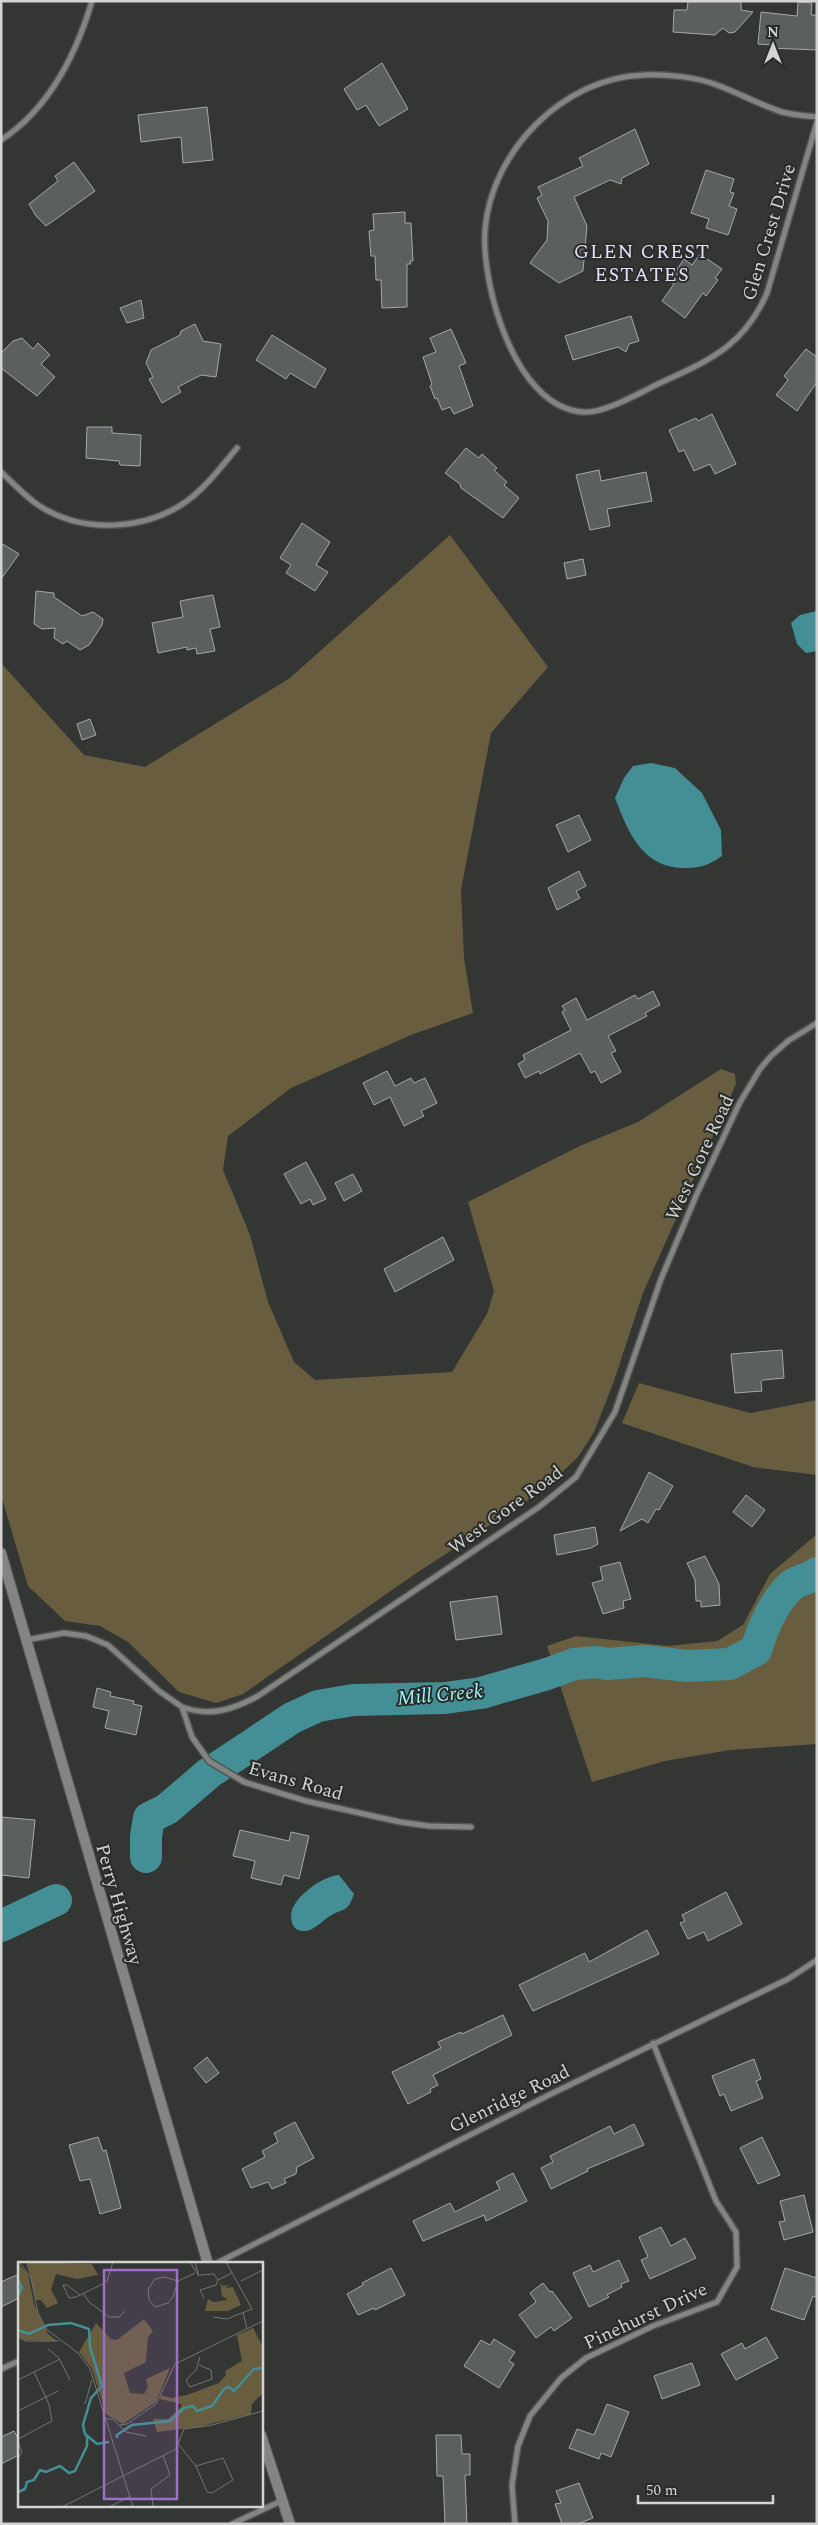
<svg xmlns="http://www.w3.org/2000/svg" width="818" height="2525" font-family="Spectral,serif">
	<rect width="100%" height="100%" fill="#333633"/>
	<path fill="#695d3f" d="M450,535L548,667L491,733L461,890L464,958L473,1013L411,1035L291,1088L228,1136L223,1170L250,1235L268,1302L294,1362L315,1380L452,1372L487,1314L494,1291L468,1202L582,1145L638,1122L721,1069L735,1074L736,1084L643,1293L614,1381L594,1432L578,1457L542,1491L415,1574L243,1694L216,1703L179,1692L128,1642L100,1626L65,1621L28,1586L1,1495V663L84,755L145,767L290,678Z
		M639,1383L750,1413L817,1400V1475L753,1467L622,1423Z
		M817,1534V1744L730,1750L665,1761L592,1782L547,1646L576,1636L668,1646L717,1641L743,1625L770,1574Z"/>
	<path fill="#438f95" d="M817,611V651L806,653L797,644L791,623L800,615Z
		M651,763L675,768L702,793L721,830L722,856C707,866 701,868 683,868C641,867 628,831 615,798L624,778L633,766Z
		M339,1875L354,1894C347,1915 342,1907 327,1918C320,1923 313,1931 304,1931C290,1932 288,1913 295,1904C303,1891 324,1876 339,1875Z"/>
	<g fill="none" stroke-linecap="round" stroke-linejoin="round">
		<path stroke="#438f95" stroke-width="32" d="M146,1857V1836L149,1818L167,1809L209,1773L253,1744L292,1718L318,1706L353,1700L445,1698L481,1693L547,1674L574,1664L596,1662L607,1664L645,1661L687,1666L730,1664L756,1650C763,1627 774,1601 792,1585C799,1580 810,1579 817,1573
			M1,1926L56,1900"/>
	</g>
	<path fill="#5b605e" stroke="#a4a9a8" d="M688,1H741V10L753,12L735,32L729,33L723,28L715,35L673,32L674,10H687Z
		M798,2L812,3L811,15H817V50L770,48L771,45L758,44L761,12L797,16Z
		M382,63L408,109L379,126L366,105L357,110L344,89Z
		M207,107L213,160L183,163L181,137L141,142L138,115Z
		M635,129L649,164L622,178L621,184L610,180L574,197L587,226L583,271L559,283L530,263L547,240L548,221L537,198L542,195L538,187L583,166L579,158Z
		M74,162L95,191L46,226L36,216L29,204L58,181L55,176Z
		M706,170L734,179L730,192L734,193L729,206L737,209L728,235L706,228L709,219L691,213Z
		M405,212V223H411L413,261H410L411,264H407V307L382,308L381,280H376L375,256H371L369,231L374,230L373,214Z
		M700,254L722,269L715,278L718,280L706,296L703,293L685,318L662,301L674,284L671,282L675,276L673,275L684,259L692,265Z
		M141,300L144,318L127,323L120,308Z
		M631,316L639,341L629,344L626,352L618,347L573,360L565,336Z
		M195,324L203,341L221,344L216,377L201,375L178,387L181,392L162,403L149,379L153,377L146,363L151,350L180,335L181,331Z
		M451,329L466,363L459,366L473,406L454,414L450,407L442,410L437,398L435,399L430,386L432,384L423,357L436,352L430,338Z
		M272,335L326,369L315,388L290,373L286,379L256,360Z
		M22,338L33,349L38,343L50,355L41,364L55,377L37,396L1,368V353L13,341Z
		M806,349L817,357V382L797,411L776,395L788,380L784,376Z
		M712,414L736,464L715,474L710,464L694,471L684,450L679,452L669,430L696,418L698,421Z
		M87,427H112V433L141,435L140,466L120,465L119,461L86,458Z
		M466,448L479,458L482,454L497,468L494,470L507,482L504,485L519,498L503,518L461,488L460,484L445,473Z
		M599,470L601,481L646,472L652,501L607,509L610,526L590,530L576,475Z
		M302,523L330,542L316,565L328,572L315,591L286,573L291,565L280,558Z
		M1,543L19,554L1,579Z
		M583,559L586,575L567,579L564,563Z
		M36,591L54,593V597L82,616L93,612L103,619L102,625L89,645L80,650L67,641L63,644L54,638L55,628L42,629L34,624Z
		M213,595L220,627L210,629L215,651L197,654L196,648L187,650V647L158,653L152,623L183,617L180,601Z
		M90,719L96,735L82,740L77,724Z
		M579,815L591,840L568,852L556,825Z
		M579,871L586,886L576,891L580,898L557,910L548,888Z
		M653,991L660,1005L645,1013L647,1016L608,1036L616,1051L611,1053L621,1072L601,1083L595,1071L591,1073L580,1053L540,1074L539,1071L525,1078L518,1064L525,1060L523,1055L571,1030L562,1012L565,1010L562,1006L576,998L587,1020L635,995L638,999Z
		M387,1071L395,1086L411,1078L414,1083L425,1078L437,1103L421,1111L424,1116L404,1126L390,1097L374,1105L363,1083Z
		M306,1162L326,1199L313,1205L310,1199L301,1204L284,1174Z
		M353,1174L362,1191L344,1201L335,1183Z
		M443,1237L454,1260L395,1292L384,1269Z
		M782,1350L784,1378L763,1380L761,1382L762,1391L735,1393L731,1354Z
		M649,1472L673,1486L659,1510L656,1509L648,1523L642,1519L620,1531Z
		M746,1495L765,1510L752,1527L733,1512Z
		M595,1527L598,1544L591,1548L557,1555L554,1535Z
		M705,1556L719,1584L720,1605L701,1607V1601H696L695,1580L687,1563Z
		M620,1562L631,1599L623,1601L624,1608L603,1614L592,1583L603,1580L600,1567Z
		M497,1596L502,1634L456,1640L450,1602Z
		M97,1688L111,1692L110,1696L134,1701L133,1704L142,1706L136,1735L105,1728L109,1711L93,1707Z
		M1,1817L35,1820L29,1878L1,1875Z
		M240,1830L289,1841L291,1832L309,1836L299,1879L284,1875L281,1885L251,1878L255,1861L233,1856Z
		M726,1892L742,1924L708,1941L704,1932L688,1939L680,1923L685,1921L682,1915Z
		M647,1930L659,1954L533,2011L519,1985L585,1953L589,1962Z
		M503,2015L512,2035L433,2075L438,2085L430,2089L431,2092L408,2104L392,2072L441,2048L438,2042L461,2032L462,2034Z
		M207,2057L219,2073L206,2083L194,2068Z
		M754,2059L761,2079L756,2081L763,2098L731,2111L724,2094L720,2096L712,2076Z
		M295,2122L314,2158L297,2167L296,2174L284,2179L286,2183L272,2189L268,2182L251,2188L242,2169L265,2157L262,2151L278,2142L274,2133Z
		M634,2124L644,2145L587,2169L588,2171L551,2189L541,2168L553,2162L550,2156L610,2126L614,2134Z
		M98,2137L103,2151L106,2150L121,2208L100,2214L90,2179L80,2181L69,2145Z
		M762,2137L780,2175L758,2184L740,2148Z
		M513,2173L527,2201L486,2221L484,2215L423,2241L413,2221L450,2203L455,2212L500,2189L496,2182Z
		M804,2195L813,2232L784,2240L779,2222L785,2221L780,2201Z
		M661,2227L671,2246L685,2238L696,2258L650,2279L641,2260L648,2257L639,2237Z
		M619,2260L629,2281L621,2284L622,2287L607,2295L609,2297L589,2307L573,2273L590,2265L593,2272Z
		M391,2268L405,2295L375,2310L374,2308L358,2315L347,2294L363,2285L362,2283Z
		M785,2268L817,2278V2298L813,2296L804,2320L771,2309Z
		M19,2274V2298L1,2307V2282Z
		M543,2283L550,2292L552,2291L572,2318L554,2331L551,2327L536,2338L519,2315L536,2302L530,2293Z
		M766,2337L778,2358L736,2380L721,2354L742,2343L745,2349Z
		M494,2339L515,2352L509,2361L514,2364L499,2388L464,2366L481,2340L490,2345Z
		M692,2363L700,2385L662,2399L654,2376Z
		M607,2404L629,2412L611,2457L601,2453L599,2459L569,2448L577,2429L594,2435Z
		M14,2431L19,2440V2455L1,2464V2437Z
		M436,2435H461L462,2454H470V2475H465L467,2524H445L443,2476H437Z
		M579,2483L593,2518L577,2524H562L555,2504L561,2503L556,2491Z"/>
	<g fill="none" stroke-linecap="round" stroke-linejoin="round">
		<g stroke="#525452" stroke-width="8">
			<path id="minor" d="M817,117C806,116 793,115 782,112C760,105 739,93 717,85C696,77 667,74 644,75C564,77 491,151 485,230C481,285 515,408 583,412C604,414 641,392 660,383C710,360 744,346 767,293L817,122
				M1,140C50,108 76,55 92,1
				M1,472C13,483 25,496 38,505C82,534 145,531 187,501C207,486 221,467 237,448
				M26,1640L64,1633L86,1636L108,1645L159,1691L182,1707L192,1737L209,1761L244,1782L306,1801L400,1822L429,1826L471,1827
				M182,1707C210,1717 232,1710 258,1696L539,1507L576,1477L615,1412L661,1279L696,1196L739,1104L760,1069L771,1056L788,1041L817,1023
				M215,2264L553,2093L788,1979L817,1960
				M1,2369L19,2361
				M232,2524L281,2501
				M515,2524L512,2485L518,2446L530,2416L561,2378L586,2358L653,2326L717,2302L737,2267L736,2232L716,2201L653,2043"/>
		</g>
		<g stroke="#525452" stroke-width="12">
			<path id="secondary" d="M1,1553L208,2264
				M261,2435L290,2524"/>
		</g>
		<use href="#minor" stroke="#828582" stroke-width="5"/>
		<use href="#secondary" stroke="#828582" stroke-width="10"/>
	</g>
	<g text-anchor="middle" stroke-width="4" stroke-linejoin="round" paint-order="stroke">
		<g font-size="19" fill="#d2d3d2" stroke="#292c29">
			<text transform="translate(768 232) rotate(-73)" y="7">Glen Crest Drive</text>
			<text transform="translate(699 1157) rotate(-65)" y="7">West Gore Road</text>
			<text transform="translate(505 1509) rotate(-36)" y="7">West Gore Road</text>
			<text transform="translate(296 1780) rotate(16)" y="7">Evans Road</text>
			<text transform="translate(120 1904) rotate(74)" y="7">Perry Highway</text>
			<text transform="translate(509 2098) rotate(-26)" y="7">Glenridge Road</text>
			<text transform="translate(645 2315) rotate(-25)" y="7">Pinehurst Drive</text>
		</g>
		<g font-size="20" letter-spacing="1" fill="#e3e0fe" stroke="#292c29">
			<text x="642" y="258">GLEN CREST<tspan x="642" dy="23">ESTATES</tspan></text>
		</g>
		<g font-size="20" font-style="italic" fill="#9df4fb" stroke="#292c29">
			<text transform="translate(440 1694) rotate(-5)" y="7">Mill Creek</text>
		</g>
	</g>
	<g transform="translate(18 2262)">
		<rect width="245" height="245" fill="#333633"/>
		<path d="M8,0L74,2L80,13L59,17L38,12L33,27L40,41L29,46L23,38H18ZM0,2L10,12L16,42L30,72L39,79L7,78L0,74ZM202,19L204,24L210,23L208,26L215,25L223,43L210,49H187L190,37L195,40L210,38L204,34ZM126,57L135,69L130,75L128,100L106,111L112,131L126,132L130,125L128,117L152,106L138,140L105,162L88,152L74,107L61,90L78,61L93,77L99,78ZM235,66L245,85V131L234,142L233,152L179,165L139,170L135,157H150L163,145V142L142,137L143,133L153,136L169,133L201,121L208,113L207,109L224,99L219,73Z" fill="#695d3f"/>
		<path fill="none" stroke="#438f95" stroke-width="2.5" d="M0,18L4,26L0,33M0,68L11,72L30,63L53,61L71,67L72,85L84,124L73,136L65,163L67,172L79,182L91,180M99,176V173L114,163L152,159L166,146L175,144L179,149L194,144L206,127L211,125L216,129L236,107L245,106M0,230L7,227L9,220L16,218L22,208L28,210L42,204L51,211L57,209L69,184V174"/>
		<path fill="none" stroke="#737573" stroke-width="1" d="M1,0L13,16L20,51L28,67L60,91L72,107L115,245M172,0L181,14L177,0M182,13L196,12L200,18M146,15L160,19L155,35L150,41L137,45L131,38L130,27L137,17ZM200,18L214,11M160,19L177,11M223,19L245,8M65,31L71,40L91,55H101L107,49M62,33L49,23H45L51,36L58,35L85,22L89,19L95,0M186,36L182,28L198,23L200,18M225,51L229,67M195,55L209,57L234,47L208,0M0,75L8,79H41M30,87L41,96L52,118M181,103L193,108L194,117L172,125L168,118L178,108L182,95M0,118L42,97M67,142L74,118M0,149L40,129M88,157H95L108,170L128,174M102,163L109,162L138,142L157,102L245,59M0,177L34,159L31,142L16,110M0,180L4,190L0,196M161,183L178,204L205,196L215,218L194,231L189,230L178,204M44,245L158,187L166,167L194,163L245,149M91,245L111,235M135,245L133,227L152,213L145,193"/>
		<path fill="#9e6fc7" fill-opacity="0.15" stroke="#9e6fc7" stroke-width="2.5" d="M86,8H159V237H86Z"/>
		<rect width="245" height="245" fill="none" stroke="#d2d3d2" stroke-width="2.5"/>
	</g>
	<rect width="818" height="2525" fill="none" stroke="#d2d3d2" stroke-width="5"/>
	<g transform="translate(773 45)" stroke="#292c29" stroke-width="4" paint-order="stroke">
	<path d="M0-4L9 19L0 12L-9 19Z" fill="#d2d3d2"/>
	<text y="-8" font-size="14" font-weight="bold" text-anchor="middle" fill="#d2d3d2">N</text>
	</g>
	<path d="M638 2495v8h135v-8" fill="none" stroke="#d2d3d2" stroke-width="2.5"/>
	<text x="646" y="2495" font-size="15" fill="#d2d3d2" stroke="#292c29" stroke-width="4" paint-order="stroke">50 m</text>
</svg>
